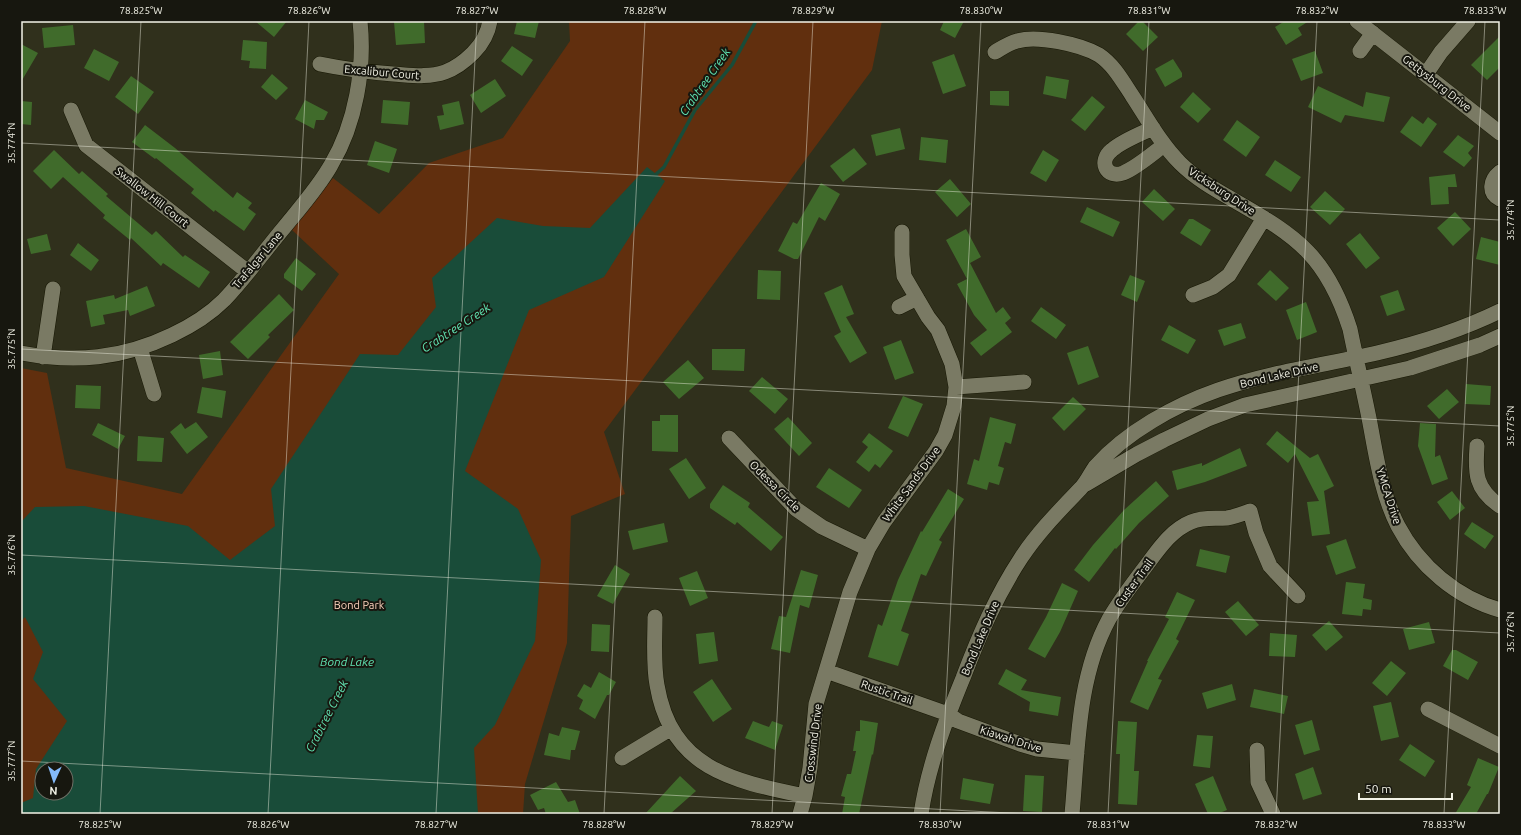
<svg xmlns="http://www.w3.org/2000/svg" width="1521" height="835" font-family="Ubuntu,sans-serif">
	<rect width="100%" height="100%" fill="#30301c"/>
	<path fill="#612f0e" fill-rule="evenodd" d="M569,21H882L872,70L604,432L625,494L571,516L567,643L525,784L523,814H21V368L47,373L66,468L182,494L339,274L292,230L333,178L379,214L429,163L503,138L570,41ZM42,769H66V793H42Z"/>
	<path fill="#194c39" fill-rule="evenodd" d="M647,167L665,181L604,277L529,310L465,471L518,509L541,560L535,641L495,725L474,748L478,814H21V803L33,798L36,769L67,721L33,679L43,652L25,617L21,621V522L35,507L84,506L188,526L230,560L275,526L271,489L360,354L398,355L436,307L432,278L497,218L543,226L590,228ZM42,769H66V793H42Z"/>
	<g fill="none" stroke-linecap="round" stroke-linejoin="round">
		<path stroke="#194c39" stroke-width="3.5" d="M653,177L664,167L695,110L732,65L756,21"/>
	</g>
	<path fill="#406b2b" d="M255,21H287L274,37Z
		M411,21H424L425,43L396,45L394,22Z
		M517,21H539L535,38L514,34Z
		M944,21H964L955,38L940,30Z
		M1139,21H1142L1158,37L1143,51L1126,34Z
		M1285,21H1309L1298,28L1302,35L1286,45L1275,27Z
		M73,25L75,45L44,48L42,28Z
		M1500,36V67L1487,80L1471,65Z
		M243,40L267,42L266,69L249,68L250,61L241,60Z
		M21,44L38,53L21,82Z
		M512,46L533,60L522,76L501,61Z
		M94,49L119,62L109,81L84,68Z
		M1315,51L1323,73L1301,81L1292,59Z
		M954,54L966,86L943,94L932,62Z
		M1173,59L1182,73V77L1165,87L1155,69Z
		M272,74L288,88L276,100L261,87Z
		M131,76L154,92L138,114L115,97Z
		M1046,76L1069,80L1066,99L1043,94Z
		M495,79L506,96L481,113L470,95Z
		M1318,86L1363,107L1366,92L1390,97L1384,122L1345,115L1341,123L1308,107Z
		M990,91H1009V106L990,105Z
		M1193,92L1211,109L1198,123L1180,107Z
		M1092,96L1105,107L1085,131L1071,120Z
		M305,100L328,112L324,120H316L314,129L295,119Z
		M383,100L410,102L408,125L381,123Z
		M21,101L32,102L31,125L21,124Z
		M459,101L464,124L440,130L437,116L444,115L442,105Z
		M1412,116L1423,124L1428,117L1437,124L1421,147L1400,132Z
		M1237,120L1260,137L1246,157L1223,140Z
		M145,125L175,148L233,198L237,192L252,203L248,208L256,214L244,231L215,210L214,212L191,193L194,189L156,158L155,159L132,142Z
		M900,128L905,149L876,156L871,135Z
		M1458,135L1474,146L1468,153L1472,158L1464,167L1443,152Z
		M921,137L948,140L946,163L919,160Z
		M375,141L397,149L389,173L367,165Z
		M854,148L867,164L843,182L830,166Z
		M54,150L79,174L82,171L108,194L106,196L152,235L156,231L183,257L185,255L210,272L199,288L163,263L161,266L131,238L130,240L103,218L105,215L63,177L51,189L33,171Z
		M1043,150L1059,160L1046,182L1030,173Z
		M1275,160L1301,177L1291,192L1265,175Z
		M1455,174L1457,187H1448L1449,204L1431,205L1429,177Z
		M950,179L971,204L957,217L935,192Z
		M821,183L840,194L825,221L819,217L798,259H794L778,251L793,222L797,224Z
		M1154,189L1175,209L1163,221L1142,202Z
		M1325,191L1345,209L1330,225L1310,207Z
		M1087,207L1120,222L1113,237L1080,222Z
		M1455,212L1471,229L1453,246L1437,228Z
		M1189,219H1193L1211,230L1201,246L1180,233Z
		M966,229L981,257L970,263L996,313L1003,307L1011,318L1005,323L1012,332L981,356L970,343L987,330L974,315L957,284L967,279L946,240Z
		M1360,233L1380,258L1366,269L1346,244Z
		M47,234L51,250L31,254L27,239Z
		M1481,237L1500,242V265L1476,259Z
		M78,243L99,260L91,271L70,255Z
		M296,258L316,274L302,291L284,278V274Z
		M758,270L781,271L780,300L757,299Z
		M1270,270L1289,288L1276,301L1257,284Z
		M1130,275L1145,281L1137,302L1121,295Z
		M842,285L854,314L846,317L867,353L850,363L834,336L841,332L824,293Z
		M147,286L155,306L130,316L128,310L103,315L105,324L91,327L86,301L114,295L115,299Z
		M1398,290L1405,310L1387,316L1380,296Z
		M279,294L294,310L268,335L270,337L248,359L230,342Z
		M1306,302L1317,332L1297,340L1286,310Z
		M1041,307L1066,325L1056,339L1031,321Z
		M1241,323L1246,338L1224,346L1218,330Z
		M1169,325L1196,340L1188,354L1161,340Z
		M901,340L914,373L895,380L883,347Z
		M1088,346L1099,377L1078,385L1067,353Z
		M712,349H745L744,371L712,370Z
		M220,351L223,375L203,379L199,355Z
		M688,360L704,378L679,399L663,382Z
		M762,377L788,399L775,414L749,391Z
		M1466,384L1491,386L1490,405L1465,404Z
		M76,385L101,386L100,409L75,408Z
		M202,387L226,391L222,418L197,413Z
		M1447,389L1459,402L1439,419L1427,406Z
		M903,396L923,404L908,437L888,428Z
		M1073,397L1086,409L1064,431L1052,418Z
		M660,415H678V452L652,451V421H660Z
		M788,417L812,443L799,456L774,429Z
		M990,417L1016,424L1011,444L1005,442L998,466L1004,468L999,485L989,482L987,490L967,484L974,459L979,461Z
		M196,422L208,437L187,454L170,432L181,423L185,429Z
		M98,423L125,436L118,449L92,435Z
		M1420,423L1436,424L1435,457L1440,455L1448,479L1432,485L1418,446Z
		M1277,431L1310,458L1318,454L1334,486L1324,491L1330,534L1312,536L1307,502L1319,501L1295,454L1288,463L1266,444Z
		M869,433L893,451L880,468L875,464L869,472L856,462L868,447L862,442Z
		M138,436L164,438L162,462L137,461Z
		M1240,448L1247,466L1205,482L1177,490L1172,471L1202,463V466Z
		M686,458L706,488L689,499L669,469Z
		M829,468L862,490L849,508L816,487Z
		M1156,481L1169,496L1139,523L1116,549L1115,548L1089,582L1074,570L1093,545L1124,510Z
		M723,485L750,503L748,507L783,537L771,551L737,522L735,525L710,508V504Z
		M948,489L964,499L939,540L942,542L926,576L921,574L901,631L909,634L898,666L868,657L878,624L882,626L898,580L921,531L922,532Z
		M1452,491L1465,508L1450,520L1437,502Z
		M1472,522L1494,536L1485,549L1464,534Z
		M664,523L668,542L633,550L628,531Z
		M1346,539L1356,568L1336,575L1326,546Z
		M1200,549L1230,556L1226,573L1196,566Z
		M615,565L630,574L613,604L597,596Z
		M801,570L818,575L809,608L800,605L790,653L771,649L779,616L786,617Z
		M697,571L708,598L690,606L679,578Z
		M1346,582L1365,584L1363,598L1372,600L1371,610L1363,609L1362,616L1342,614Z
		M1062,583L1078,591L1060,632L1045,658L1028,649L1046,617Z
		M1177,592L1195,600L1176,639L1179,641L1158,679L1162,680L1148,710L1130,702L1148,661H1147L1169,619L1165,617Z
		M1238,601L1259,625L1246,636L1225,612Z
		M1329,621L1343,637L1326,651L1312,635Z
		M1429,622L1435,643L1409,650L1403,629Z
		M592,624L610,625L609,652L591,651Z
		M714,632L718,661L699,664L696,634Z
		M1270,633L1297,635L1295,657L1269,656Z
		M1452,650H1456L1478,662L1468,680L1443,666Z
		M1391,661L1406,673L1387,696L1372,683Z
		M1006,669L1027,680L1021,690L1061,697L1058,716L1029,711L1030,702L998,684Z
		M599,672L616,682L609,695H607L595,719L579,709L583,700L577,696L584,684L591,688Z
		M712,679L732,709L713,722L693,692Z
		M1232,684L1236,700L1207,709L1202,693Z
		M1254,689L1288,696L1284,714L1250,707Z
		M1391,702L1399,737L1381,741L1373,706Z
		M860,720L878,723L873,755L872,754L859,814H842L845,797L841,796L847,774H851L856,751H853L856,731H860Z
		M1312,720L1320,750L1304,755L1295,725Z
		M753,721L769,727L772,721L783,725L775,750L745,738Z
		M1118,721L1137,722L1134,771H1139L1137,805L1118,804L1120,754H1116Z
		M562,727L580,731L575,750H571L570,760L544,755L549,733L559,736Z
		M1197,735L1213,736L1210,768L1193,766Z
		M1410,744L1435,761L1425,777L1399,760Z
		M1478,758L1499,767L1488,794H1487L1476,814H1455L1471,787L1467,785Z
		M1313,767L1322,794L1303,800L1295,774Z
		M1025,775L1044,776L1042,812L1023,811Z
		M680,776L696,791L670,814H645Z
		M1213,776L1227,810L1217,814H1208L1195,784Z
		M963,778L994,784L990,804L960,799Z
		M556,782L568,802L575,800L580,814H546L544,808L538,810L530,795Z"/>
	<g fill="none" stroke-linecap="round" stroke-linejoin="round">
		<g stroke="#181805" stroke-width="16">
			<path id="minor" d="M1357,21L1500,133
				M1360,51L1373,33
				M995,52C1002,48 1009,43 1017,41C1037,35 1080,44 1099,55C1114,65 1123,82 1133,97C1148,120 1161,144 1180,163C1196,179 1216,190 1235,201C1298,237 1327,257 1350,329C1356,359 1363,388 1369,418C1376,454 1381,493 1398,526C1419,566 1457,598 1500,610
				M320,64C344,69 368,72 393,74C410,75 428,78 445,72C456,68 465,61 473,53C481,45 488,33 490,21
				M1426,74L1441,52L1468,21
				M71,110L86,145L248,272
				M1153,128C1140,134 1122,141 1112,150C1098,161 1106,179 1123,173C1136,168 1152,154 1164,145
				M1500,172C1490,180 1488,193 1500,199
				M1193,295L1213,287L1229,275L1264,218
				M899,307L917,298
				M140,348L154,394
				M21,353C75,363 122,359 172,335C191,326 209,315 224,300C245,278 263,253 282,230C299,209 318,188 331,165C356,123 365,68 360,21
				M43,357L53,289
				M956,387L1024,382
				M729,438L796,509L822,527L868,549
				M1477,446C1475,473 1475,489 1500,506
				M1086,484L1137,454L1164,440L1208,419L1245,405L1410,368L1480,345L1500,336
				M655,617C655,639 653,663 657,685C671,769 733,781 805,796
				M826,671L948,714L958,721L1020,744L1037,749L1077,753
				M1428,709L1500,746
				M1257,750L1258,782L1273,814
				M622,758L670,729
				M800,814L805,796L810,768L816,704L850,592L868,549L884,522L936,451L945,435L954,406L956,387L952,364L938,330L928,317L904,276L902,255V232
				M921,814C928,767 945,722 963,678C979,636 996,596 1021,558C1038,532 1060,510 1081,488C1087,482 1090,474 1095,467C1126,432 1175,405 1218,390C1270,372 1324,365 1377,353C1420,343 1461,330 1500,311
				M1072,814C1078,749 1077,678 1109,619C1120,600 1133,583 1146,566C1158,550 1171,530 1191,522C1203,517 1214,519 1227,518C1234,517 1242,514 1250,511L1256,533L1270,566L1298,596"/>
		</g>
		<use href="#minor" stroke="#7a7a64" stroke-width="15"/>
	</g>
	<path fill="none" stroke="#f3f3e7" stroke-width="1" stroke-opacity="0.45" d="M21,143L1500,220M21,349L1500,426M21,555L1500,633M21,761L1028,814M100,814L141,21M268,814L309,21M436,814L477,21M604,814L645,21M772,814L813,21M940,814L981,21M1108,814L1149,21M1276,814L1317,21M1444,814L1485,21"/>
	<g text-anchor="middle" stroke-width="4" stroke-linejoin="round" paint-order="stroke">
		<g font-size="11" fill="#f3f3e7" stroke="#17170f">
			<text transform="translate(382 72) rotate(5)" y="4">Excalibur Court</text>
			<text transform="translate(1437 83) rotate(38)" y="4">Gettysburg Drive</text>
			<text transform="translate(1222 191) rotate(33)" y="4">Vicksburg Drive</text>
			<text transform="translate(152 197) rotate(38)" y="4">Swallow Hill Court</text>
			<text transform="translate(257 260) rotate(-50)" y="4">Trafalgar Lane</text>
			<text transform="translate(1279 375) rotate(-13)" y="4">Bond Lake Drive</text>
			<text transform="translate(911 484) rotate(-54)" y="4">White Sands Drive</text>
			<text transform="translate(775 486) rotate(45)" y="4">Odessa Circle</text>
			<text transform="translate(1389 496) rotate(72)" y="4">YMCA Drive</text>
			<text transform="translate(1134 583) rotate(-54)" y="4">Custer Trail</text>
			<text transform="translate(980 638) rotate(-67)" y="4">Bond Lake Drive</text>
			<text transform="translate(887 692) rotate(19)" y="4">Rustic Trail</text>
			<text transform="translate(1011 739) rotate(18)" y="4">Kiawah Drive</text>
			<text transform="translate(813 743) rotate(-83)" y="4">Crosswind Drive</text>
		</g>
		<g font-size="11" fill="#fdd4be" stroke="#17170f">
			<text x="359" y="609">Bond Park</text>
		</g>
		<g font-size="12" font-style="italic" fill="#60e3b2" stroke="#17170f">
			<text transform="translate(705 82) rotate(-55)" y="4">Crabtree Creek</text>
			<text transform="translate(456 328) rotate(-33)" y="4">Crabtree Creek</text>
			<text x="347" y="666">Bond Lake</text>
			<text transform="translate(327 716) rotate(-63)" y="4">Crabtree Creek</text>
		</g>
	</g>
	<rect width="1521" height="835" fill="none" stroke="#17170f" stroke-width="44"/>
	<g transform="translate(54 781) rotate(183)"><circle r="19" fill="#17170f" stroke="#6f6f65"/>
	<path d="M0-3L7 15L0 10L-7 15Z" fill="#84bbfb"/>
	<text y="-6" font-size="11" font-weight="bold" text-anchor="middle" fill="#f3f3e7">N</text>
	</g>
	<path d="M1359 793v6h93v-6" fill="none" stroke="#f3f3e7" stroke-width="2"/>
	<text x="1365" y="793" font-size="12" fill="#f3f3e7" stroke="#17170f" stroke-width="3" paint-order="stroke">50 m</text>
	<rect x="22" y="22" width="1477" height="791" fill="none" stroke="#f3f3e7" stroke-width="1.5"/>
	<g font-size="10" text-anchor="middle" fill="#f3f3e7">
		<text x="141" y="14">78.825°W</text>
		<text x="309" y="14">78.826°W</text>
		<text x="477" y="14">78.827°W</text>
		<text x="645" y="14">78.828°W</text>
		<text x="813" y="14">78.829°W</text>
		<text x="981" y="14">78.830°W</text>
		<text x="1149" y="14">78.831°W</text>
		<text x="1317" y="14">78.832°W</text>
		<text x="1485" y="14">78.833°W</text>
		<text transform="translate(11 143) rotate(-90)" y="4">35.774°N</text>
		<text transform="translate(1510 220) rotate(-90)" y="4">35.774°N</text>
		<text transform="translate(11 349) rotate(-90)" y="4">35.775°N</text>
		<text transform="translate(1510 426) rotate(-90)" y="4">35.775°N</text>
		<text transform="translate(11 555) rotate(-90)" y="4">35.776°N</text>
		<text transform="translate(1510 632) rotate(-90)" y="4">35.776°N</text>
		<text transform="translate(11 761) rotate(-90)" y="4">35.777°N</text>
		<text x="100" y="828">78.825°W</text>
		<text x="268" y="828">78.826°W</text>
		<text x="436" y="828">78.827°W</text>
		<text x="604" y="828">78.828°W</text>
		<text x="772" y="828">78.829°W</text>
		<text x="940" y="828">78.830°W</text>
		<text x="1108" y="828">78.831°W</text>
		<text x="1276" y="828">78.832°W</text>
		<text x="1444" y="828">78.833°W</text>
	</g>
</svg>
